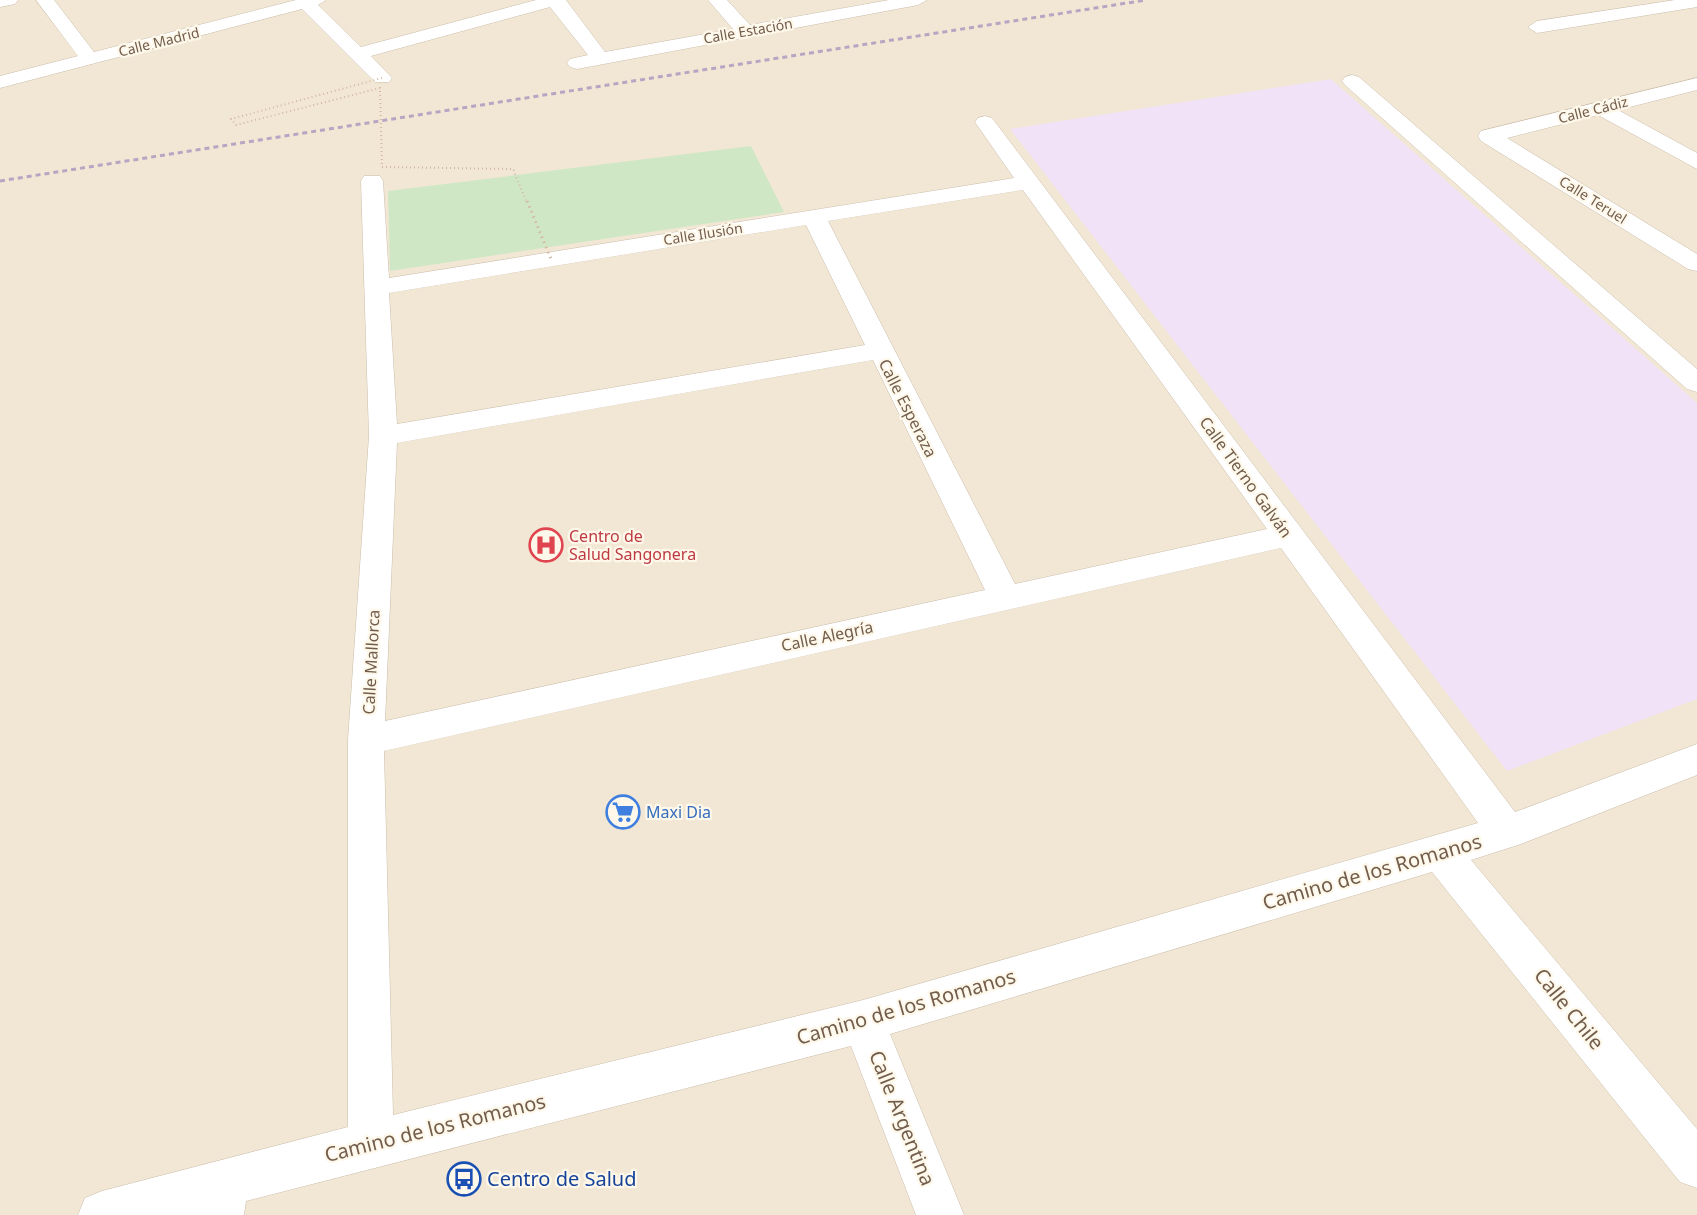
<svg xmlns="http://www.w3.org/2000/svg" width="1697" height="1215" font-family="'Noto Sans',sans-serif">
	<rect width="100%" height="100%" fill="#fbf4e5"/>
	<path fill="#f2e7d4" d="M0,0H1697V1215H0Z"/>
	<path fill="#f1e2f7" d="M1331,79L1697,403V699L1507,771L1010,129Z"/>
	<path fill="#d0e7c5" d="M751,146L784,212L390,271L388,191Z"/>
	<g fill="none" stroke-linecap="round" stroke-linejoin="round">
		<g stroke="#cbbdac" stroke-width="1">
			<path id="street" d="M0,0H18L15,4L0,7Z
				M36,0H54L94,52L296,0H326L318,5L361,47L536,0H566L605,52L733,29L708,0H727L750,25L889,0H927L918,5L577,69L570,67L567,63L570,59L588,55L550,7L371,56L392,78L389,82H375L302,9L0,88V76L78,56Z
				M1675,0H1697V7L1537,33L1528,27L1537,21Z
				M1352,75L1359,77L1697,369V392L1687,389L1345,85L1342,81L1345,77Z
				M1697,78V90L1618,110L1697,153V169L1598,115L1507,138L1697,254V271L1688,269L1481,141L1478,136L1481,131Z
				M985,116L992,118L1515,812L1697,744V775L1521,844L1471,860L1697,1129V1188L1680,1182L1432,872L890,1034L964,1215H916L851,1046L246,1201L244,1215H78L85,1198L102,1191L348,1127V740L369,436L361,181L364,176H380L383,181L389,278L1014,178L975,122L978,118ZM1023,190L1267,529L1015,584L828,221ZM806,225L865,345L397,424L389,293ZM873,360L985,590L385,721L397,443ZM1281,548L1478,823L863,1000L393,1115L384,751Z"/>
		</g>
		<use href="#street" fill="#fff" fill-rule="evenodd"/>
		<path stroke="#b8a5c3" stroke-width="3" stroke-dasharray="5 4" stroke-linecap="butt" d="M0,181L1146,0"/>
		<path stroke="#d3b9a2" stroke-width="2" stroke-dasharray="1 3" stroke-linecap="butt" d="M382,78L231,119L236,125L380,88L382,167L513,169L527,203"/>
		<path stroke="#d3b9a2" stroke-width="3" stroke-dasharray="1.5 4" stroke-linecap="butt" d="M527,201L551,259"/>
	</g>
	<defs>
		<g id="hospital-ring" transform="scale(1.725)"><circle r="9.5" fill="#fef8eb" stroke="#e0444e" stroke-width="1.5"/><path d="M-5-5h3v3.5h4V-5h3V5h-3V1.5h-4V5h-3Z" fill="#e0444e"/></g>
		<g id="supermarket-ring" transform="scale(1.725)"><circle r="9.5" fill="#fef8eb" stroke="#3f7fe0" stroke-width="1.5"/><path d="M-6-5.5h2.5l.6 2H6L4.5 2H-2.5L-4.4-4H-6ZM-1.5 3.2a1.3 1.3 0 1 0 .1 0ZM3 3.2a1.3 1.3 0 1 0 .1 0Z" fill="#3f7fe0"/></g>
		<g id="bus-ring" transform="scale(1.725)"><circle r="9.5" fill="#fef8eb" stroke="#1a4fb4" stroke-width="1.5"/><path d="M-5-6H5V4H4V6H2V4H-2V6H-4V4H-5ZM-3.5-4V0h7V-4ZM-3.5 1.2v1.5H-2V1.2ZM2 1.2v1.5H3.5V1.2Z" fill="#1a4fb4"/></g>
	</defs>
	<g fill-rule="evenodd">
		<use href="#hospital-ring" x="546" y="545"/>
		<use href="#supermarket-ring" x="623" y="812"/>
		<use href="#bus-ring" x="464" y="1179"/>
	</g>
	<g text-anchor="middle" stroke-width="4.5" stroke-linejoin="round" paint-order="stroke">
		<g font-size="14" fill="#725d4c" stroke="#fef8eb">
			<text transform="translate(748 31) rotate(-10)" y="5">Calle Estación</text>
			<text transform="translate(159 42) rotate(-14)" y="5">Calle Madrid</text>
			<text transform="translate(1593 110) rotate(-14)" y="5">Calle Cádiz</text>
			<text transform="translate(1593 200) rotate(32)" y="5">Calle Teruel</text>
			<text transform="translate(703 234) rotate(-9)" y="5">Calle Ilusión</text>
		</g>
		<g font-size="16" fill="#725d4c" stroke="#fef8eb">
			<text transform="translate(908 408) rotate(63)" y="6">Calle Esperaza</text>
			<text transform="translate(1246 477) rotate(54)" y="6">Calle Tierno Galván</text>
			<text transform="translate(827 636) rotate(-12)" y="6">Calle Alegría</text>
			<text transform="translate(371 662) rotate(-87)" y="6">Calle Mallorca</text>
		</g>
		<g font-size="16" fill="#be3a42" stroke="#fef8eb" text-anchor="start">
			<text x="569" y="542">Centro de<tspan x="569" dy="18">Salud Sangonera</tspan></text>
		</g>
		<g font-size="16" fill="#366cbe" stroke="#fef8eb" text-anchor="start">
			<text x="646" y="818">Maxi Dia</text>
		</g>
		<g font-size="20" fill="#725d4c" stroke="#fef8eb">
			<text transform="translate(1372 872) rotate(-16)" y="7">Camino de los Romanos</text>
			<text transform="translate(906 1007) rotate(-16)" y="7">Camino de los Romanos</text>
			<text transform="translate(1569 1009) rotate(51)" y="7">Calle Chile</text>
			<text transform="translate(902 1118) rotate(68)" y="7">Calle Argentina</text>
			<text transform="translate(435 1128) rotate(-14)" y="7">Camino de los Romanos</text>
		</g>
		<g font-size="20" fill="#164399" stroke="#fef8eb" text-anchor="start">
			<text x="487" y="1186">Centro de Salud</text>
		</g>
	</g>
</svg>
